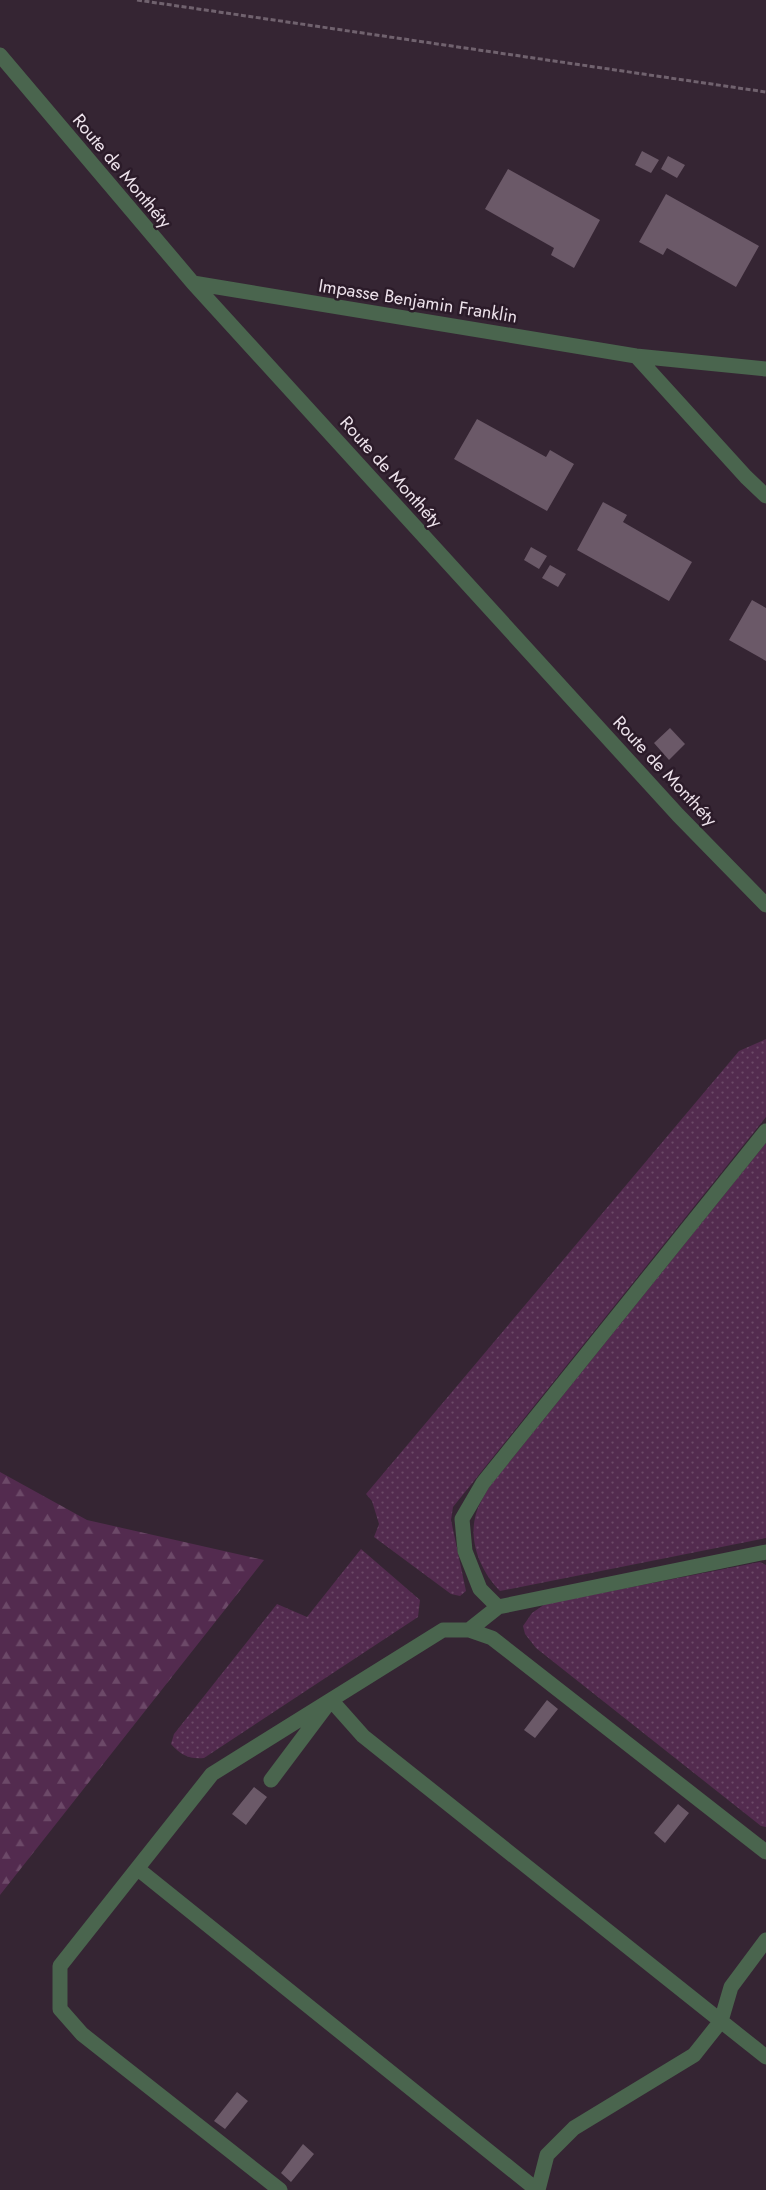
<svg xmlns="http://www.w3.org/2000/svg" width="766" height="2190" font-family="Jost,sans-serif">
	<defs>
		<pattern id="grass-dots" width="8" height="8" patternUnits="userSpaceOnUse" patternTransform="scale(1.25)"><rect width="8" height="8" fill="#532b4f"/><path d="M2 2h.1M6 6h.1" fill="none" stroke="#6c4968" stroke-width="1.8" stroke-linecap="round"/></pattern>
		<pattern id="forest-firs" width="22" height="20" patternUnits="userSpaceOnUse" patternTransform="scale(1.25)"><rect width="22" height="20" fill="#532b4f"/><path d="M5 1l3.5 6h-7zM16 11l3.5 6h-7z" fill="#6c4968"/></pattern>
	</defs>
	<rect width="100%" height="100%" fill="#352533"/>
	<path fill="url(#grass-dots)" d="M766,1039V1117L453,1507L451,1520L466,1591L460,1596L451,1594L374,1537L379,1524L372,1501L366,1494L739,1051Z
		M766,1143V1538L500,1591C482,1573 469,1544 475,1518C477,1507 484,1496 490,1486Z
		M361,1549L420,1600L418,1617L204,1758C189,1759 182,1756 171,1744L174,1734L277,1604L307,1617Z
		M760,1562L766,1565V1827L761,1826L536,1648L525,1634L523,1626L532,1613L545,1604Z"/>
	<path fill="url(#forest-firs)" d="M0,1472L87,1520L264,1560L0,1895Z"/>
	<path fill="#6b5968" d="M642,151L659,160L651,173L635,165Z
		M668,156L685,165L677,178L661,169Z
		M508,169L600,220L574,268L551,255L554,248L485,209Z
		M666,194L759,246L736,287L667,248L663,255L639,242Z
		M477,419L546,457L550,450L574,464L547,511L454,459Z
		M603,502L627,515L623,522L692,562L669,601L577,550Z
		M531,547L547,556L539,569L524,560Z
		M550,565L566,574L558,587L542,578Z
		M752,600L766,608V661L729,640Z
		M670,728L685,744L669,760L654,743Z
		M547,1700L558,1709L535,1738L524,1730Z
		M254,1787L267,1797L246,1825L232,1814Z
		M678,1804L689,1813L665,1843L654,1833Z
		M237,2092L248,2101L225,2129L214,2121Z
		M303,2144L314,2154L291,2182L281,2173Z"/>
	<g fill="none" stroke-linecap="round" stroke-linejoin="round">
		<path stroke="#70626e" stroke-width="3" stroke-dasharray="5 2.5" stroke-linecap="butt" d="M137,0L766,92"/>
		<path stroke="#4a654e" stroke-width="15" d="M498,1607L480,1589L465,1551L462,1519L483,1483L766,1131
			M469,1630L498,1607L766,1552
			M271,1780L331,1700L363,1736L766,2057
			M138,1869L537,2190
			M280,2190L82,2034L60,2009V1966L212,1774L443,1630H469L492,1638L766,1852
			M538,2190L547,2155L574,2128L694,2055L721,2021L731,1987L766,1940"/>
		<path stroke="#4a654e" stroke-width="15" d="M0,55L193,283L678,815L766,905
			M193,283L636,356L766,369
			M636,356L746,477L766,496"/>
	</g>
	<g text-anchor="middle" stroke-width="5" stroke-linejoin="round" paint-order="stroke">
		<g font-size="18" fill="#ede2eb" stroke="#2b1b29">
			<text transform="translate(122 171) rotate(50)" y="6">Route de Monthéty</text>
			<text transform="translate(418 301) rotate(9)" y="6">Impasse Benjamin Franklin</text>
			<text transform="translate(391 472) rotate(48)" y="6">Route de Monthéty</text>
			<text transform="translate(665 771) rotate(47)" y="6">Route de Monthéty</text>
		</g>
	</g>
</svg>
